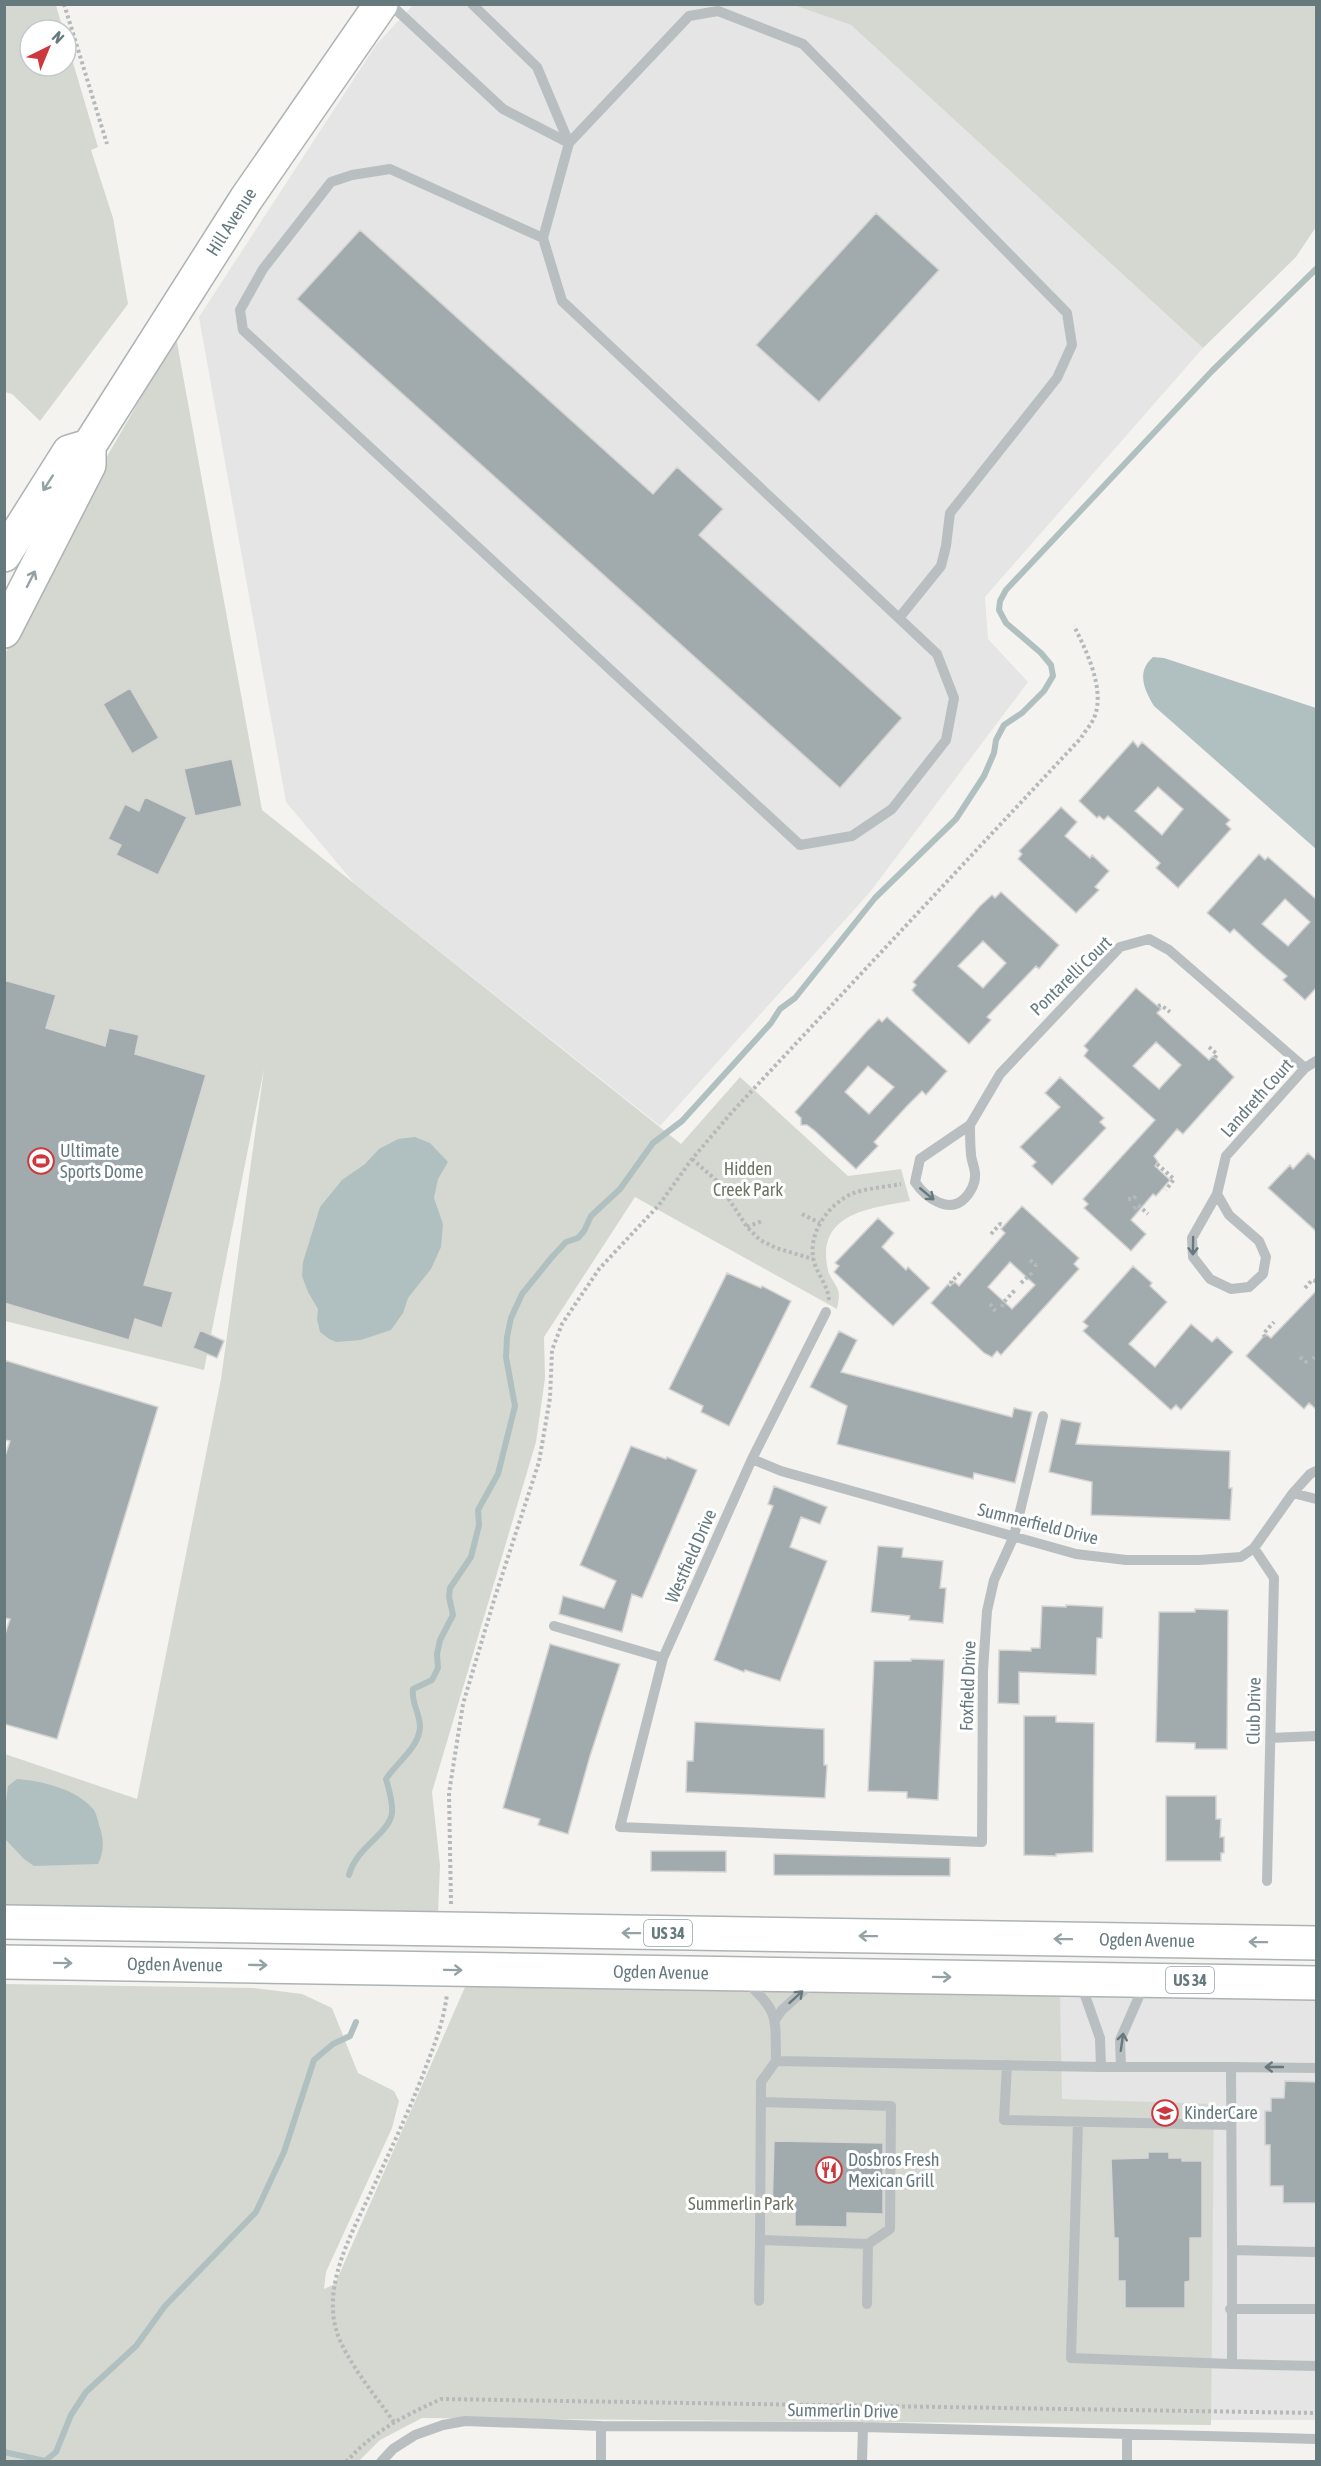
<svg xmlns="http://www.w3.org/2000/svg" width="1321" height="2466" font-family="'Asap Condensed',sans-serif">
	<rect width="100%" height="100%" fill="#f4f3f0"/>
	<path fill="#e4e5e4" d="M793,4L851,25L1203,348L985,597L988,639L1028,682L870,892L660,1126L354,883L286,802L199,317L376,45L413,5Z
		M1060,1993L1316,1995V2420H1210L1214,2105L1061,2099Z"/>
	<path fill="#d5d8d0" d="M4,5H56L63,30H30V66H66V39L98,147L91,150L113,218L128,304L40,421L12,394L5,392Z
		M794,5H1316V227L1296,257L1203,348L851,25Z
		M176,337L262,810L681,1144L740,1077L848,1176L901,1169L910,1201C869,1208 815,1214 828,1270C829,1277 836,1283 838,1290C840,1296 838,1303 837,1309L635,1197L544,1337L545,1378L536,1442L432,1792L440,1865L438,1915L5,1905V1754L137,1799L221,1379L264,1069L204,1370L5,1321V654L98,472Z
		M5,1984L254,1988L302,1994L332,2008L358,2073L394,2091L399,2101L392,2128L326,2272L324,2289L335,2284L465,1987L734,1986L1060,1993L1062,2099L1214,2104L1211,2425L422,2418L380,2440L359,2461L5,2462Z"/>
	<path fill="#b0c0c0" d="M1153,657L1164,658L1316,708V849L1154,706C1144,689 1136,672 1153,657Z
		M415,1137L430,1143L448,1162L438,1179L434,1198L443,1224L441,1247L431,1269L408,1298L403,1313L391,1330L361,1340L336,1342L329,1339L320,1332L317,1319L318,1309L308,1292L302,1276L303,1262L320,1207L342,1180L365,1164L379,1149L398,1139Z
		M17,1779C43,1781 77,1789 94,1810C97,1815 98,1822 100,1828C104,1840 104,1853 98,1864L34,1866L24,1859L5,1839V1810L8,1786Z"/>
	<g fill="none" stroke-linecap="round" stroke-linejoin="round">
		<path stroke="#b0c0c0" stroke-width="6" d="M349,1875C356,1847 389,1834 392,1813C393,1801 389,1790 386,1779C396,1763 419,1748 420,1727C420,1713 411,1703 413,1689L432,1680L438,1668L437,1654L440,1640L453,1615L449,1597L450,1588L471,1557L479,1525L478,1510L498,1474L515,1406L506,1357L507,1337L511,1318L522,1294L552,1257L566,1242L578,1238L584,1231L591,1216L620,1189L653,1143L682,1121L771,1023L780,1009L795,998L875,898L956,819L984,776L994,753L996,740L1004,725L1022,713L1044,691L1053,676L1051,665L1041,653L1006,623L999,610L1000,601L1006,590L1212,371L1316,269
			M4,2452L45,2461L56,2452L71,2415L86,2392L136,2346L165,2306L256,2212L284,2152L314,2060L333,2044L350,2036L356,2022"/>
	</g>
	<path fill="#a1abad" stroke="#d5d4d3" stroke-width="1.5" fill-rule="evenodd" d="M876,213L939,270L819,402L756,345Z
		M360,230L653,494L677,467L723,509L699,535L902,718L840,788L297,299Z
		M130,688L159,738L132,754L103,704Z
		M1133,741L1138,747L1142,742L1230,820L1226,824L1231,829L1178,888L1156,868L1160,863L1124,830L1108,816L1104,820L1099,816L1097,818L1079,801ZM1158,787L1183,809L1162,835L1135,811Z
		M232,759L242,806L195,816L184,769Z
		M145,797L187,817L158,875L116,855L121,845L108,839L125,804L139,811Z
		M1061,807L1077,822L1065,836L1090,858L1092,855L1109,871L1095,887L1099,890L1076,913L1018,859L1022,854L1019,851Z
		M1259,854L1265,860L1268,857L1317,900V987L1305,1000L1283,980L1287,976L1259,952L1234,929L1230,933L1207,913ZM1285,899L1310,922L1288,946L1262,924Z
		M1001,892L1059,945L1039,969L1036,966L987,1017L991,1020L969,1044L915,994L912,990L916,985L913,982L980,906L992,895L995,898ZM983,941L1006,963L983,988L958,966Z
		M4,980L56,995L46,1028L105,1046L109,1028L139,1035L135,1054L206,1075L144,1285L173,1292L162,1328L135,1319L129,1340L4,1303Z
		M1136,988L1161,1009L1157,1013L1172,1027L1209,1060L1213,1056L1234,1077L1183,1134L1177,1129L1154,1156L1158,1162L1155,1166L1170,1180L1156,1196L1153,1194L1131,1220L1146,1234L1131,1251L1084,1208L1088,1204L1083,1199L1155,1120L1084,1056L1088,1050L1084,1046ZM1156,1042L1181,1065L1159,1089L1133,1066Z
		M887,1017L947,1071L926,1095L922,1091L907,1106L874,1142L878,1146L856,1169L815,1131L807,1125H801V1118L795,1112L867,1031L879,1019L882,1022ZM868,1066L894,1087L869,1114L845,1092Z
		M1060,1077L1104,1118L1100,1122L1106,1128L1052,1185L1032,1166L1036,1162L1020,1147L1060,1107L1045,1093Z
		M1308,1153L1317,1161V1232L1268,1188L1290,1165L1293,1169Z
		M1022,1206L1079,1258L1074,1264L1079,1269L1001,1355L997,1351L992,1357L984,1353L931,1303L948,1284L950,1286L955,1282L959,1286L1005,1233L1001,1229ZM1010,1262L1035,1285L1012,1309L988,1287Z
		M878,1218L894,1233L882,1247L906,1270L908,1267L930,1288L893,1326L834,1272L839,1266L835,1263Z
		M1133,1266L1152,1283L1150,1286L1167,1302L1129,1344L1155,1367L1191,1324L1212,1342L1217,1337L1233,1352L1181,1410L1176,1405L1171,1410L1083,1331L1088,1326L1083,1322Z
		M727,1273L761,1288L762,1286L791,1301L729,1426L701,1412L703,1406L669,1389Z
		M1317,1290V1410L1309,1403L1304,1409L1246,1356L1263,1337L1267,1335L1271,1338Z
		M200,1330L224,1341L217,1358L193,1348Z
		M839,1331L857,1340L841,1372L1012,1417L1014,1408L1032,1412L1015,1483L974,1473L973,1479L837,1444L847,1406L810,1387Z
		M4,1360L158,1407L57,1739L4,1724V1637L10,1619L4,1618V1459L10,1441L4,1440Z
		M1061,1419L1081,1423L1076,1444L1230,1451L1229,1488H1232L1230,1520L1091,1515L1092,1482L1049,1472Z
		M631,1446L666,1459L667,1457L697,1470L642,1598L632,1594L622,1632L559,1614L563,1596L604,1608L616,1581L580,1565Z
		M774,1486L827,1507L820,1524L801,1517L790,1547L827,1561L780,1681L745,1670L744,1672L714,1660L773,1506L768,1504Z
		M878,1546L903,1548L902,1557L943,1561L940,1588H946L943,1623L909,1620L910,1616L871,1612Z
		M1066,1605L1103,1607L1102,1638H1097L1096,1675L1019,1672V1704L998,1703L999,1650L1031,1651V1648H1040L1042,1606L1066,1607Z
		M1195,1609L1228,1610L1227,1749H1195V1743L1156,1742L1159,1612H1195Z
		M550,1644L620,1664L590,1756L568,1834L538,1825L540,1819L503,1808Z
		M911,1659L944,1660L938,1800L907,1798V1792L868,1791L874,1661H911Z
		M1024,1716H1056V1722L1094,1723L1093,1852L1056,1854V1856L1024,1855Z
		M695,1722L824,1729V1765H827L825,1798L686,1792L687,1761H693Z
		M1166,1796H1216V1819H1221L1220,1837H1224V1853H1221V1861H1166Z
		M651,1851H726V1872L651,1871Z
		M774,1854L950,1858V1876L774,1875Z
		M1285,2081L1317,2082V2203H1283V2186H1270V2145H1265V2111H1271V2098H1284Z
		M774,2141L883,2143V2214L847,2213V2227L795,2226V2211H772Z
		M1148,2152H1169V2158H1182V2161H1202V2238H1190V2281L1185,2282V2308H1125V2281H1118V2238H1114L1111,2159L1148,2158Z"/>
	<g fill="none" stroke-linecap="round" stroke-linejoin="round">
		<g stroke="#adb3b4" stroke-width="36">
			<g id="major">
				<path d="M4,555L69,452L89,446"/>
				<path id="s1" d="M4,631L89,465V446L246,199L381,4"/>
				<path id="s2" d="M4,1922L1316,1943"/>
				<path id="s3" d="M4,1962L1316,1983"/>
			</g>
		</g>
		<path stroke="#b5b9ba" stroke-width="4" stroke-dasharray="3 3" stroke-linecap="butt" d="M64,4L107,144
			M1158,1006L1161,1005L1170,1012
			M1209,1047L1217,1054L1215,1058
			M692,1159L717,1181L747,1227L760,1240L776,1248L813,1259
			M1157,1164L1174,1179L1166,1190
			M1128,1199H1133L1137,1195
			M1134,1209L1138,1205L1148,1214
			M802,1214L820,1223
			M747,1227L762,1221
			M991,1234L1000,1224L1003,1225
			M1030,1260L1036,1265L1039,1262
			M953,1283L951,1282L961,1272
			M1021,1283L1033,1272
			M1305,1288L1312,1280L1316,1281
			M829,1300C828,1286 818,1275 814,1262C807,1234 827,1206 851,1194C866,1188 886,1187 901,1184
			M990,1304L996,1312
			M1002,1307L1003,1303L1015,1290
			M1265,1337L1263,1334L1274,1322
			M1300,1357L1306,1362L1305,1366
			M1316,1359L1314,1357L1316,1354
			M451,1904L449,1793L463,1704L495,1597L539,1462L550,1398L552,1350L562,1324L599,1269L659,1205L692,1159L732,1112L1081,738C1085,731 1091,725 1094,718C1106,690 1086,650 1074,626
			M394,2422C377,2398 343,2357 336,2329C323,2282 353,2231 372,2190C391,2149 411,2107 427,2064C436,2041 444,2019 447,1994
			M346,2462C375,2430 402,2417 441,2399L1316,2413"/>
		<path stroke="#b9bfc0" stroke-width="10" d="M390,4L503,109L569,143L537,67L472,4
			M543,238L390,169L352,175L331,182L263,269L240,310L243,330L800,845L852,836L892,809L946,740L954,698L937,654L562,301L543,238L569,143L689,16L718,11L803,44L1067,313L1072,345L1057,378L950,513L946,546L941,566L899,618
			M970,1125C970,1135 970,1144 971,1154C971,1161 976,1169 975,1177C975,1184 970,1193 965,1198C949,1215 925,1197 915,1182L920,1159L970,1125L1000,1074L1120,947L1149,939L1169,950L1305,1068
			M1217,1194L1229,1215L1259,1241L1266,1257L1263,1274L1249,1287L1231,1289L1210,1279L1193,1257L1192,1238L1217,1194L1226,1156L1305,1068L1316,1061
			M826,1312L752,1459L663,1658L620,1827L982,1842L983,1671L987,1611L994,1580L1014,1536L1043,1416
			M752,1459L781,1471L1076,1554L1126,1560H1199L1241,1557L1254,1548L1293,1493L1310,1474L1316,1471
			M1293,1493L1316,1499
			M1254,1548L1274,1578L1267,1881
			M554,1626L663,1658
			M1270,1738L1316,1736
			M746,1982C780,2012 775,2018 776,2061L1101,2067H1231L1232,2250L1316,2252
			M1081,1984L1100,2038L1101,2067
			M775,2020L782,2010L813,1982
			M776,2061L761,2082L760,2240L868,2244L867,2304
			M1007,2065L1004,2120L1231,2125
			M1121,2067L1120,2040L1144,1985
			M1231,2067L1316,2068
			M761,2102L891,2106L890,2229L868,2244
			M1078,2122L1071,2358L1232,2364
			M1232,2250V2364L1316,2366
			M759,2301L760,2240
			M1230,2309H1316
			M601,2426V2462
			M381,2462L393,2449L415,2435L443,2425L465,2421L601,2426L863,2427L1316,2439
			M862,2462L863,2427
			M1127,2462V2434"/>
		<use href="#major" stroke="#fff" stroke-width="33"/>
	</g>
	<defs><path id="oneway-shaft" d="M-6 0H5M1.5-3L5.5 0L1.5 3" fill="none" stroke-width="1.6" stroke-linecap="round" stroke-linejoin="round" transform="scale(1.5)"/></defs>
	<g stroke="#94a2a5">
		<use href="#oneway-shaft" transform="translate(48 483) rotate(123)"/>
		<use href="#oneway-shaft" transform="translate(31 579) rotate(-63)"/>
		<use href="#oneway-shaft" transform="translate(631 1933) rotate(-179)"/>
		<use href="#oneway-shaft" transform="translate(868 1936) rotate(-179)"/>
		<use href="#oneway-shaft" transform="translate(1063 1939) rotate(-179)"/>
		<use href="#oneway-shaft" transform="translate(1258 1942) rotate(-179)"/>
		<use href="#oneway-shaft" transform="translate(63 1963) rotate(1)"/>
		<use href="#oneway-shaft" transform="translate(258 1965) rotate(1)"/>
		<use href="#oneway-shaft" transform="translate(453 1970) rotate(1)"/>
		<use href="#oneway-shaft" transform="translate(942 1977) rotate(1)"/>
	</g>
	<g stroke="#667a7e">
		<use href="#oneway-shaft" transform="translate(927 1194) rotate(40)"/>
		<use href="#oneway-shaft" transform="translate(1193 1246) rotate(91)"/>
		<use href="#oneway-shaft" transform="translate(796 1997) rotate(-42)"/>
		<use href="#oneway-shaft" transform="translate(1122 2042) rotate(-82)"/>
		<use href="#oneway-shaft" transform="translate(1274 2067) rotate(180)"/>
	</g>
	<defs>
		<g id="stadium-ring" transform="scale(1.35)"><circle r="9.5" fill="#fff" stroke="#cd373e" stroke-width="1.5"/><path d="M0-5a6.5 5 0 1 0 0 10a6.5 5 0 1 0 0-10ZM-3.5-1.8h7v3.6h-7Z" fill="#cd373e"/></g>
		<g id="school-ring" transform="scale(1.35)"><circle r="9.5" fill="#fff" stroke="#cd373e" stroke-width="1.5"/><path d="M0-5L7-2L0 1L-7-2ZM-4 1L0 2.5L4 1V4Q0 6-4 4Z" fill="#cd373e"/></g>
		<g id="restaurant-ring" transform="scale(1.35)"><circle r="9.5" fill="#fff" stroke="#cd373e" stroke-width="1.5"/><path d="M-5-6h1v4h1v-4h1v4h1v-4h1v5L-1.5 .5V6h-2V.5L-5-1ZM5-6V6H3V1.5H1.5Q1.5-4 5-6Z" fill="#cd373e"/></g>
	</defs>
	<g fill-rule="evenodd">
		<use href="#stadium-ring" x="41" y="1161"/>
		<use href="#school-ring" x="1165" y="2113"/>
		<use href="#restaurant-ring" x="829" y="2170"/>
	</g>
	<g text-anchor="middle" stroke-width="6" stroke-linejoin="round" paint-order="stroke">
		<g fill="#fff" stroke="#94a2a5" stroke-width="1.5">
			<rect x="644" y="1920" width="48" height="26" rx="4.5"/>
			<rect x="1166" y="1967" width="48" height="26" rx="4.5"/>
		</g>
		<g font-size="16" font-weight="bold" fill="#667a7e">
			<text x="668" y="1939">US 34</text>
			<text x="1190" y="1986">US 34</text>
		</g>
		<g font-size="18" fill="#667a7e" stroke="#fff">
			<text dy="6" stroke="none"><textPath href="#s1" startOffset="471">Hill Avenue</textPath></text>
			<text transform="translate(1071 976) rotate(-44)" y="6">Pontarelli Court</text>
			<text transform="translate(1257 1098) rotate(-48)" y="6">Landreth Court</text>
			<text transform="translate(1038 1524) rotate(14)" y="6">Summerfield Drive</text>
			<text transform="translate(691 1556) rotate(-66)" y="6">Westfield Drive</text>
			<text transform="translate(968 1686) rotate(-88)" y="6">Foxfield Drive</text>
			<text transform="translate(1254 1711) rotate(-89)" y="6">Club Drive</text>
			<text dy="6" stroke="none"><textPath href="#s2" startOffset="1143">Ogden Avenue</textPath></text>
			<text dy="6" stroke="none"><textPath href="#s3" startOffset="171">Ogden Avenue</textPath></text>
			<text dy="6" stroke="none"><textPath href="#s3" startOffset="657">Ogden Avenue</textPath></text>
			<text transform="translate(843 2411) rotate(1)" y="6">Summerlin Drive</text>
		</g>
		<g font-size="18" fill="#667a7e" stroke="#fff" text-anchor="start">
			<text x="60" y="1157">Ultimate<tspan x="60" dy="21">Sports Dome</tspan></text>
			<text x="1184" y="2119">KinderCare</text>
			<text x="848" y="2166">Dosbros Fresh<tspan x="848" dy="21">Mexican Grill</tspan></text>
		</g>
		<g font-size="18" fill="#6d7664" stroke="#fff">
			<text x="748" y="1175">Hidden<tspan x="748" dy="21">Creek Park</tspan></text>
			<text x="741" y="2210">Summerlin Park</text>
		</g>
	</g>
	<rect width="1321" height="2466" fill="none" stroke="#667a7e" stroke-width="12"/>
	<g transform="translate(48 48) rotate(43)"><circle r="28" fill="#ffffff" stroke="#c2cacb" stroke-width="1.5"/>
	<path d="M0-4.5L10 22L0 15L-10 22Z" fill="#cd373e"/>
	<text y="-9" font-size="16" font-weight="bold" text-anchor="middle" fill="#667a7e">N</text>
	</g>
</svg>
